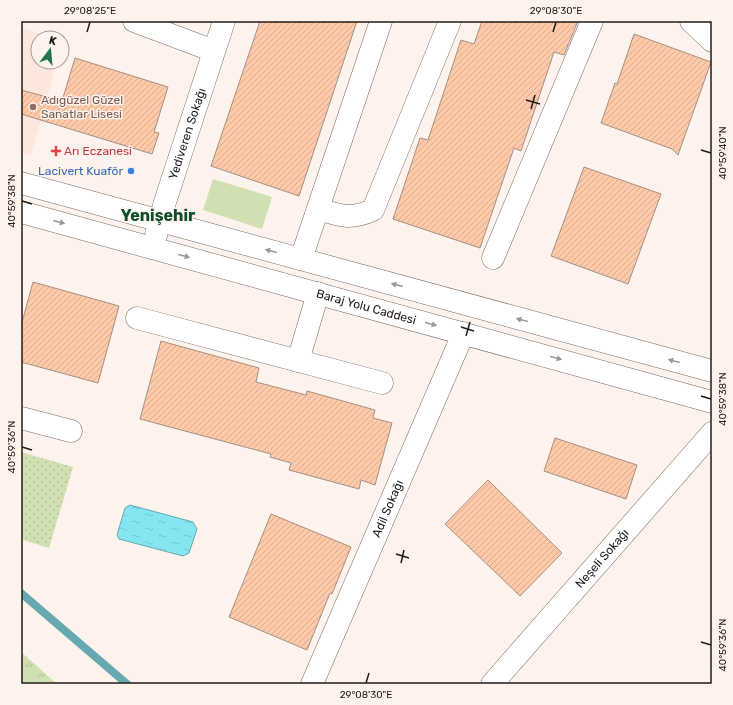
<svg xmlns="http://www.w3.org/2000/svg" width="733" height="705" font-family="Rubik,sans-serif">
	<defs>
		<pattern id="grass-tufts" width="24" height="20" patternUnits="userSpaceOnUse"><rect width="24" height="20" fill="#d0e0b2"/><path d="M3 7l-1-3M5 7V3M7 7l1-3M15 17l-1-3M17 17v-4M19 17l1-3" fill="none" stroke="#b2c098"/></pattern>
		<pattern id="park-dots" width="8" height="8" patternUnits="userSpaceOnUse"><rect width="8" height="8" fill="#d0e0b2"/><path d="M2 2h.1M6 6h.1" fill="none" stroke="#b2c098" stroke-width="1.8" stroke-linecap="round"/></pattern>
		<pattern id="water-ripples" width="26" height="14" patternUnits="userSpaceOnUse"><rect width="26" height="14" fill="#85e6f2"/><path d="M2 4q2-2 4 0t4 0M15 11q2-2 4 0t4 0" fill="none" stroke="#73c5cf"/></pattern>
		<pattern id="building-hatch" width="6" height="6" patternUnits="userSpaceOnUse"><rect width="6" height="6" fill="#fec9a8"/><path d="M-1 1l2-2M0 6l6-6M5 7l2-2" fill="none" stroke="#d9ac90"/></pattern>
	</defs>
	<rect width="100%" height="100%" fill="#fef2ec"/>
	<path fill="#fde7dc" d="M21,28L56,38H38V62H57L31,155L21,153Z"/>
	<path fill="url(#grass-tufts)" d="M21,652L57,684H21Z"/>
	<path fill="url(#park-dots)" d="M21,452L73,467L49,548L21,539Z"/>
	<path fill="#d0e0b2" d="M213,179L272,197L262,229L203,210Z"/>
	<path fill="url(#water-ripples)" stroke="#67a9b0" d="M130,505L193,522L197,529L189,553L183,556L119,539L117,535L125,508Z"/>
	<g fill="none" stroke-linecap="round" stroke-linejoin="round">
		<path stroke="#67a9b0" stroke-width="8" d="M21,593L127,684"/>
	</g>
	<path fill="url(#building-hatch)" stroke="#a29186" d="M260,21H357L299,196L211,166Z
		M482,21H578L564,55L554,52L521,151L514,148L480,248L393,219L420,138L428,140L461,40L474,44Z
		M634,34L711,62L678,155L672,149L601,123L615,83L617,84Z
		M75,58L168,87L154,132L159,133L152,154L21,114V90L62,101Z
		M584,167L661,194L628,284L551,256Z
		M33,282L119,306L98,383L21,362V326Z
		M161,341L259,368L256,382L306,395L307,391L375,410L373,418L392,423L375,485L361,480L359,489L289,470L291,463L270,457L271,454L140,419Z
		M555,438L637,465L626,499L544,471Z
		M488,480L562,553L520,596L445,524Z
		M271,514L351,547L332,594L330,593L307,650L229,617Z"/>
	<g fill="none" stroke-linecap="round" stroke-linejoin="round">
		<g stroke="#7d6b63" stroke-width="23">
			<g id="minor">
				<path d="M134,21L214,51"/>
				<path d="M691,21L712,41"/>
				<path d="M21,183L712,371"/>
				<path d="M318,209C341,216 350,220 373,210L450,21"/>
				<path id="s1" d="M21,212L712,402"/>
				<path id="s2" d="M156,235L165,202L224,21"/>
				<path d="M493,258L592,21"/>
				<path d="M301,259L381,21"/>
				<path d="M137,318L382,383"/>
				<path d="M298,361L318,293"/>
				<path d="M21,418L71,431"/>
				<path id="s3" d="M312,684L457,348L463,333"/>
				<path id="s4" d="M492,684L712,433"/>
			</g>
		</g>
		<use href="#minor" stroke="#fff" stroke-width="22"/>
	</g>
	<defs><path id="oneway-solid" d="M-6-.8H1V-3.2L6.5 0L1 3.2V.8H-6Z"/></defs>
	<g fill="#9c9897">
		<use href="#oneway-solid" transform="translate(59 222) rotate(15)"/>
		<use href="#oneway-solid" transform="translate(271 251) rotate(-165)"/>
		<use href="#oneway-solid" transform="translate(184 256) rotate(15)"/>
		<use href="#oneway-solid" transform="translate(397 285) rotate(-165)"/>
		<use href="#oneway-solid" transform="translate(522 320) rotate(-165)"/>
		<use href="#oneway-solid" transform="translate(431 324) rotate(15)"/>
		<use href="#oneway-solid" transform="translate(556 358) rotate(15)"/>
		<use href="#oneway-solid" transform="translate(674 361) rotate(-165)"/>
	</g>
	<path fill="none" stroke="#221b17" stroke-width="1.5" d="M87,32L90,22M553,32L556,22M526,100L540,104M531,109L535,95M701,150L711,153M22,201L32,204M461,327L474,331M466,336L470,322M701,396L711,399M22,447L32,450M396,554L409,558M401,563L404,550M701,642L711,645M366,683L369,673"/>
	<circle fill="#8d6e63" stroke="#fef2ec" stroke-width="1.5" cx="33" cy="107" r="4"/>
	<path fill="#e0444e" stroke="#fef2ec" stroke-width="1.5" d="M54 145h4v4h4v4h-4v4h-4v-4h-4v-4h4z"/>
	<circle fill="#3f7fe0" stroke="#fef2ec" stroke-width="1.5" cx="131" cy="171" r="4"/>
	<g text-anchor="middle" stroke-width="3" stroke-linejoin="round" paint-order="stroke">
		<g font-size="12" fill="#785e54" stroke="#fef2ec" text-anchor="start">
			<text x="41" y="104">Adıgüzel Güzel<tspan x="41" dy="14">Sanatlar Lisesi</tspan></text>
		</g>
		<g font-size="12" fill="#221b17" stroke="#fef2ec">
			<text dy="4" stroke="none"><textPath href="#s2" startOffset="106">Yediveren Sokağı</textPath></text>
			<text dy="4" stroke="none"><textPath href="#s1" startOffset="358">Baraj Yolu Caddesi</textPath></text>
			<text dy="4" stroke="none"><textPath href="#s3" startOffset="191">Adil Sokağı</textPath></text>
			<text dy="4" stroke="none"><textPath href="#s4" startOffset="167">Neşeli Sokağı</textPath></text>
		</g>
		<g font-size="12" fill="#be3a42" stroke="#fef2ec" text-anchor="start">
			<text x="64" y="155">Arı Eczanesi</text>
		</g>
		<g font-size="12" fill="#366cbe" stroke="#fef2ec" text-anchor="end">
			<text x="123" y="175">Lacivert Kuaför</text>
		</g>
		<g font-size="16" font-weight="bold" fill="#0e4c2e" stroke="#fef2ec">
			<text x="158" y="221">Yenişehir</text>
		</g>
	</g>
	<rect width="733" height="705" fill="none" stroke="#fef2ec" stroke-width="44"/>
	<g transform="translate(50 50) rotate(16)"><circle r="19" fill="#fef2ec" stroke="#a69c97"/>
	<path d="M0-3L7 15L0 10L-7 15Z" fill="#21784c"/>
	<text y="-6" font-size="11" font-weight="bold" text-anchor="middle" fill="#221b17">K</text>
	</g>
	<rect x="22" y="22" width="689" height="661" fill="none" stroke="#221b17" stroke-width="1.5"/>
	<g font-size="10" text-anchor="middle" fill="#221b17">
		<text x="90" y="14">29°08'25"E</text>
		<text x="556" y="14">29°08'30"E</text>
		<text transform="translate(722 153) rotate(-90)" y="4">40°59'40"N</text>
		<text transform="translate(11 201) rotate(-90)" y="4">40°59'38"N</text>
		<text transform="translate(722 399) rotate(-90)" y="4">40°59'38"N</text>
		<text transform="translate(11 447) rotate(-90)" y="4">40°59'36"N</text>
		<text transform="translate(722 645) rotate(-90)" y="4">40°59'36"N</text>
		<text x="366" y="698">29°08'30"E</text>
	</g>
</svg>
